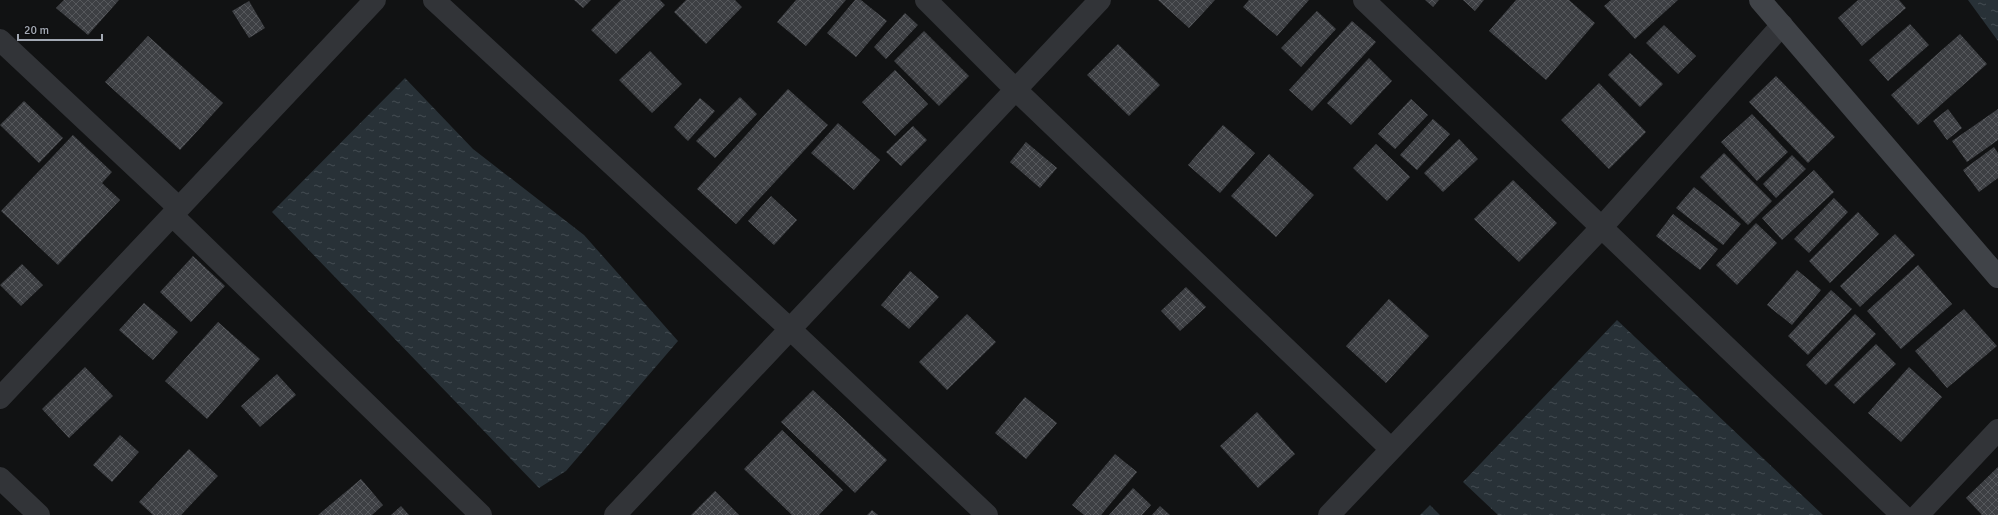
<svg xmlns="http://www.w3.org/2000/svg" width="1998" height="515" font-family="Signika,sans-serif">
	<defs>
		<pattern id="water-ripples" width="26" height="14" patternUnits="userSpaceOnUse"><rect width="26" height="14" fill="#283137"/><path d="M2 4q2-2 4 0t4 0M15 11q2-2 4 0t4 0" fill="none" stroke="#444c52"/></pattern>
		<pattern id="building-cross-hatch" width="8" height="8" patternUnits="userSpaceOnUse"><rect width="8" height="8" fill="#3d3f43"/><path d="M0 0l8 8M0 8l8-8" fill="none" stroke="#56585c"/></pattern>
	</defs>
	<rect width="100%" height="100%" fill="#111213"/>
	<path fill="url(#water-ripples)" d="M1968,0H1998V41Z
		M405,78L473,149L584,235L678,341L566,471L539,488L272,212Z
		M1617,320L1823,515H1498L1463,482Z
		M1430,505L1440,515H1420Z"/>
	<path fill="url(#building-cross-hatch)" d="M64,0H119L88,35L56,8Z
		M574,0H591L583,8Z
		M621,0H660L665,5L616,54L591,30Z
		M686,0H735L742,7L706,44L674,12Z
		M796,0H846L806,46L777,22Z
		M855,0H861L887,21L856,57L827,33Z
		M1158,0H1215L1189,28Z
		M1249,0H1309L1277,36L1243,7Z
		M1425,0H1439L1433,7Z
		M1463,0H1484L1475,11Z
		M1516,0H1569L1595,23L1546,80L1489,31Z
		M1611,0H1678L1635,39L1604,6Z
		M1858,0H1899L1906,8L1862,46L1838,18Z
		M249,1L265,28L249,38L232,11Z
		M1317,11L1336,29L1301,67L1281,48Z
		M905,13L918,25L886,59L874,47Z
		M1352,21L1376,42L1312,111L1289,90Z
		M1910,24L1929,45L1888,81L1869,60Z
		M1664,25L1696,56L1678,74L1646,43Z
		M924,31L969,76L939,106L894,61Z
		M1960,34L1987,64L1918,125L1891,95Z
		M148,36L223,103L180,150L105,82Z
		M1118,44L1160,85L1129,116L1087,75Z
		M650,51L682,84L652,113L619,80Z
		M1630,53L1663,84L1640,107L1608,75Z
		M1369,58L1392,81L1351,125L1327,103Z
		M895,70L928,104L895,136L862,102Z
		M1776,76L1835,137L1808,163L1749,102Z
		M1599,83L1646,132L1609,169L1561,120Z
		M788,89L828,125L736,224L697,189Z
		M740,97L757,114L715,158L696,141Z
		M700,98L715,111L688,141L674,127Z
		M1411,99L1428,115L1395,149L1378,134Z
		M24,101L63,138L39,163L0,125Z
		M1948,109L1962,128L1947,140L1933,121Z
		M1998,109V140L1967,162L1952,141Z
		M1752,114L1788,152L1757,181L1721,142Z
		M1433,119L1450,134L1417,170L1400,155Z
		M838,123L880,160L854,190L811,153Z
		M1223,125L1255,153L1220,193L1188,165Z
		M913,126L927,140L901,166L886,152Z
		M73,135L112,172L102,183L120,200L58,265L1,211Z
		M1459,139L1478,159L1443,192L1424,173Z
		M1026,142L1057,168L1040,188L1010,162Z
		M1376,144L1410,177L1387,201L1353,168Z
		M1994,147L1998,153V178L1979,192L1963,170Z
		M1724,153L1772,201L1748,225L1700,177Z
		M1269,154L1314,195L1276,237L1231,196Z
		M1792,155L1806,169L1776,198L1763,184Z
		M1814,170L1834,192L1782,240L1762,218Z
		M1513,180L1557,223L1519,262L1474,219Z
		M1694,187L1741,224L1723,245L1676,208Z
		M771,196L797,220L774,245L748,221Z
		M1834,198L1848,212L1809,253L1794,239Z
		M1858,212L1879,234L1830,283L1809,261Z
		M1673,214L1718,249L1700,270L1656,236Z
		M1756,223L1777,243L1737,285L1716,265Z
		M1895,234L1915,255L1860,307L1840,286Z
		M193,256L225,286L191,322L160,292Z
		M22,264L43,285L21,306L0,285Z
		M1918,265L1952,304L1901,349L1867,311Z
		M1797,270L1821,290L1792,325L1767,305Z
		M910,271L939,297L909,329L881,305Z
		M1186,287L1206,307L1180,331L1161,311Z
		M1831,290L1852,309L1808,355L1788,336Z
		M1389,299L1429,336L1386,383L1346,346Z
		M144,303L178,332L153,360L119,330Z
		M1964,309L1997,346L1947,388L1915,351Z
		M967,314L996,342L947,390L919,362Z
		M1855,314L1876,334L1826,385L1806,365Z
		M218,322L260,359L207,419L165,381Z
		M1876,344L1896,364L1854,404L1834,385Z
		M85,367L113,396L69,438L42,409Z
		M1909,367L1942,397L1901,442L1868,413Z
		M277,374L296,395L260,427L241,406Z
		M813,390L887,460L855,493L781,422Z
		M1025,397L1057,423L1026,459L995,433Z
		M1257,412L1295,454L1258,488L1220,446Z
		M782,430L843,490L819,515H792L744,469Z
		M120,435L139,452L112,482L93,465Z
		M189,449L218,476L181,515H153L139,502Z
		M1115,454L1137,472L1101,515H1084L1072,505Z
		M1998,467V515H1982L1966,498Z
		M361,479L383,505L372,515H318Z
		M1133,488L1151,505L1142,515H1109Z
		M715,491L739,515H691Z
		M401,506L409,515H391Z
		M1160,506L1170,515H1152Z
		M872,510L878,515H867Z"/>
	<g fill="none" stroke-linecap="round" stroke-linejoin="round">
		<path stroke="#323438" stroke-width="22" d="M434,0L790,329L987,515
			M926,0L1016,90L1391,449
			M1364,0L1902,515
			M0,40L179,208
			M172,215L481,515
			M0,398L375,0
			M0,478L39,515
			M615,515L1100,0
			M1329,515L1602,227L1782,25
			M1918,515L1998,430"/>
		<path stroke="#404348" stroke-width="22" d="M1760,0L1998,277"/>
	</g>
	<path d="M18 34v6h84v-6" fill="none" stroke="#a3a9b4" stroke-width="2"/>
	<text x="24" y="34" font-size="12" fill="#a3a9b4" stroke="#0d0d0e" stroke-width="3" paint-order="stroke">20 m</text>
</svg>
